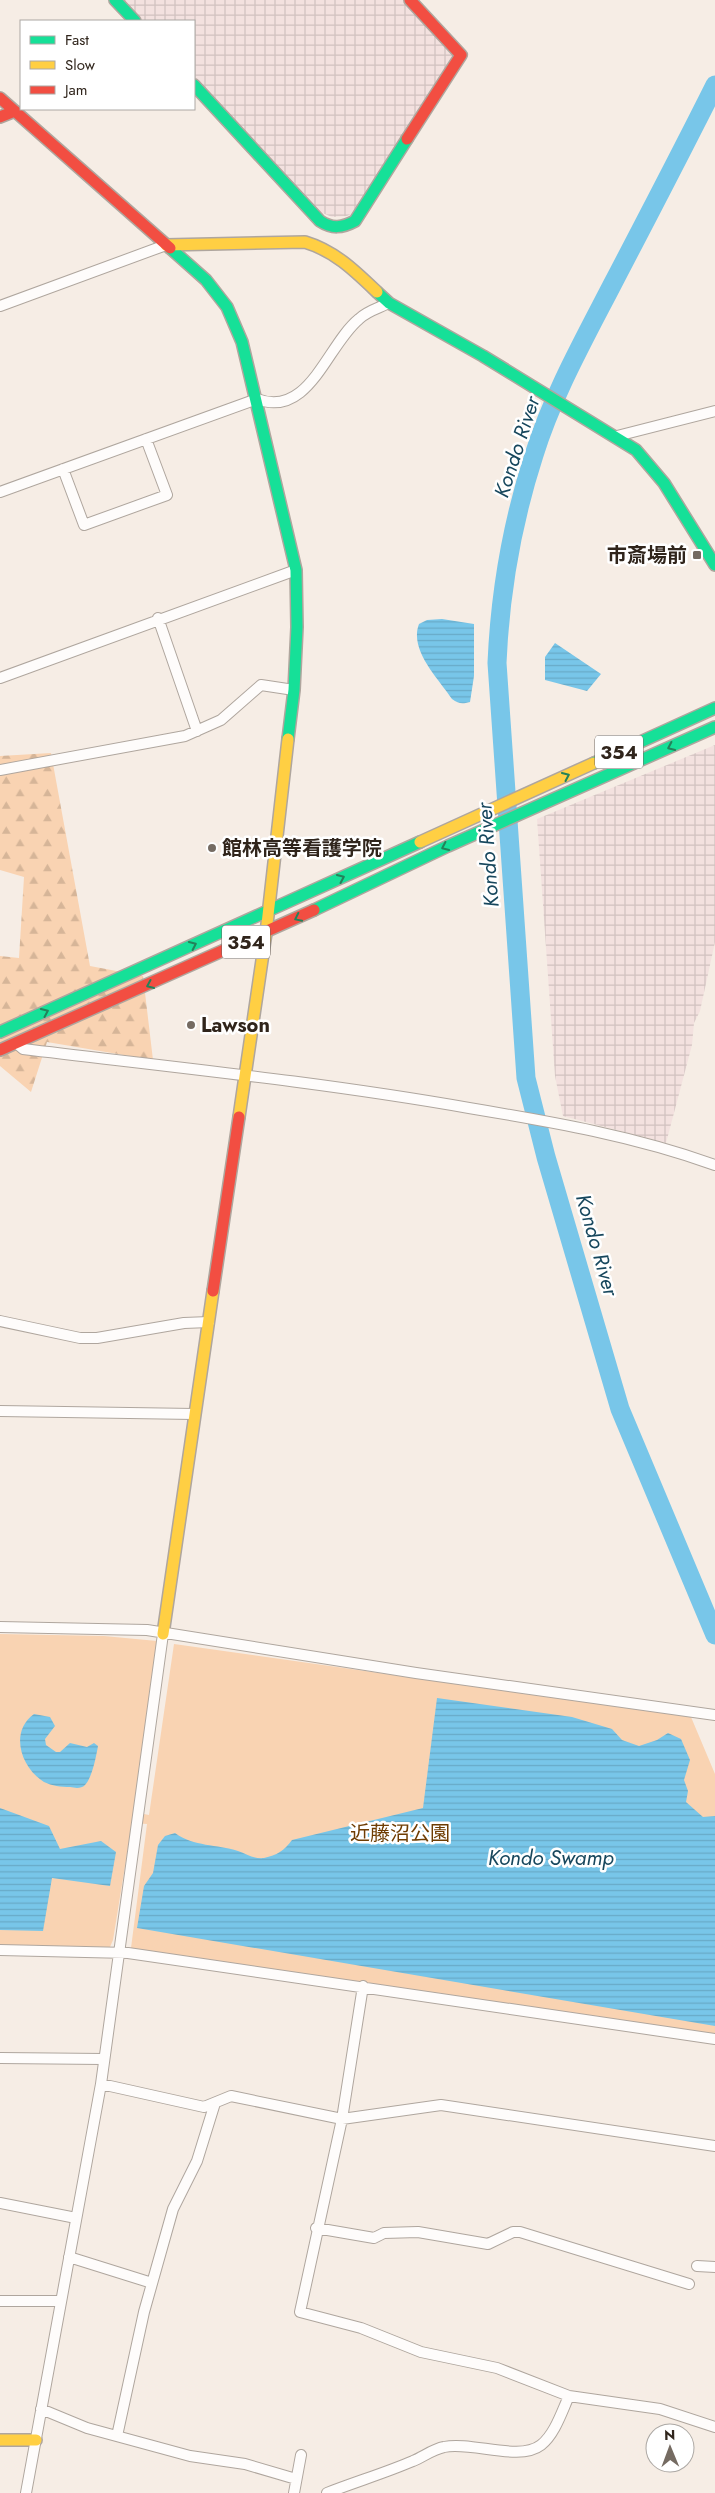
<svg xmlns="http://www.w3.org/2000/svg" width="715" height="2493" font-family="Jost,'Noto Sans JP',sans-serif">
	<defs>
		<pattern id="industrial-grid" width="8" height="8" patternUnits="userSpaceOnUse" patternTransform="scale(1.25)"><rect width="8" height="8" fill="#f3e1df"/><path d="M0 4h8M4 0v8" fill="none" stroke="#d1c1bf"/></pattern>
		<pattern id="forest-firs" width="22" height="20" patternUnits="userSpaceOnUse" patternTransform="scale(1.25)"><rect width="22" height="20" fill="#f9d3b2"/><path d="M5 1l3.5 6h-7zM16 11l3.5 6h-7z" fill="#d6b598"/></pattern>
		<pattern id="water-rules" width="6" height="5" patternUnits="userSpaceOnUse" patternTransform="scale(1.25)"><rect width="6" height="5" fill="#78c6e9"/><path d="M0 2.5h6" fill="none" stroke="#68aac7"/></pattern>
	</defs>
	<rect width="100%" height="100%" fill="#f6ede5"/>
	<path fill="url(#industrial-grid)" d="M121,0H403L454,53V62L357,211L347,216L332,217L320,212L194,77V21H141Z
		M715,745V942L700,1011L694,1023L692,1045L666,1143L563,1116L555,1076L537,819Z"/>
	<path fill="url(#forest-firs)" d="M51,753L90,966L143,976L153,1060L47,1042L31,1092L0,1066V956L19,958L24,877L0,870V756Z"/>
	<path fill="#f9d3b2" d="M0,1634L104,1636L157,1641L134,1812L149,1815L174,1644L691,1717L715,1774V2035L363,1985L131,1948L147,1824L132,1823L113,1940L110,1947L0,1946Z"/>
	<path fill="url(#water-rules)" d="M442,619L474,624V676L470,702C462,704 459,704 452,699C438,678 409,650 419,624L427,620Z
		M555,643L601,674L587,691L545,680V657Z
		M437,1698L572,1717L612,1729L622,1740L639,1746L657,1740L668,1733L681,1739L690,1760L684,1780L688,1791L686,1802L703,1817L715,1816V2026L137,1928L144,1886L153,1873L158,1845L165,1836L175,1833C194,1847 217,1844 238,1851C247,1854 253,1859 264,1858C277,1855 284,1851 292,1840L423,1808Z
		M34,1714L50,1717L55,1726L45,1739L46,1745L56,1752H60L70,1743L87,1747L94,1743L98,1746C96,1757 92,1778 85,1785C81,1789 75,1788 70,1787C61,1787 52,1786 44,1782C21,1768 9,1732 34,1714Z
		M0,1808L49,1826L60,1849L101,1841L116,1852L110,1886L52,1878L43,1931L0,1930Z"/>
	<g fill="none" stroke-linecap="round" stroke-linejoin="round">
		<path stroke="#78c6e9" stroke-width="19" d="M715,85C681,153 646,220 611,287C583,341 552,397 534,455C512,523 500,593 497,663L526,1078L546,1157L620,1409L715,1635"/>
		<g stroke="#afa69e" stroke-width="12">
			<path id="street" d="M0,306L166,245
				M617,436L715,411
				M63,469L84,525L167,495L146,439
				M0,492L257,399C309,419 327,345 359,319C367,311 379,308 389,303
				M158,618L197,731
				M0,678L296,570
				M0,770L185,736L221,720L261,685L294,690
				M16,1043L23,1049C172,1067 321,1082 469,1108C553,1122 634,1136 715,1165
				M0,1321L80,1338H97L184,1323L209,1322
				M0,1411L194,1414
				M0,1627L147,1630L416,1673L715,1715
				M0,1950L128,1953L715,2039
				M363,1986L342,2119L300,2312L361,2328L421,2352L497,2368L569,2396L660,2409L715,2427
				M0,2058L103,2059
				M101,2084L204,2107L231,2096L342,2119L441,2105L715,2146
				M0,2203L76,2218
				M316,2228L374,2238L384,2233L418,2232L488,2244L513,2232H520L689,2284
				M69,2257L152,2283
				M697,2266L715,2267
				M0,2301H61
				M41,2409L87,2428L190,2456L245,2464L296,2479
				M117,2436L144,2312L173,2209L197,2161L215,2103
				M26,2493L101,2084L163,1634
				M294,2493L301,2455
				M327,2493C355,2482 385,2473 413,2461C423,2457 433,2449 444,2447C472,2441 519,2462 541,2445C555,2434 562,2411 569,2396"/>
		</g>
		<g stroke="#afa69e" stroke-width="14">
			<path id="fast" d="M115,0L135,21
				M194,85L320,221C332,229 342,228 355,221L407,139
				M170,248L206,280L227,307L242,342L296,570L297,627L294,690L288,739
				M377,292L389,303L483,356L636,450L664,483L715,565
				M594,763L715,708
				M314,910L448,846L715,727
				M0,1032L420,842"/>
		</g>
		<g stroke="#afa69e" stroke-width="14">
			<path id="slow" d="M166,245L305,242C335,251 355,271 377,292
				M420,842L594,763
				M239,1117L266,933L288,739
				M163,1634L213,1291
				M0,2440H36"/>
		</g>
		<g stroke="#afa69e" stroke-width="14">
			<path id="jam" d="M0,98L170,248
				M0,117L15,111
				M407,139L461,55L410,0
				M0,1050L314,910
				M213,1291L239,1117"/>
		</g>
		<use href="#street" stroke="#fefcfb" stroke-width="10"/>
		<use href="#fast" stroke="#16e098" stroke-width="11"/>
		<use href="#slow" stroke="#ffcf43" stroke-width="11"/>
		<use href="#jam" stroke="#f24e42" stroke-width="11"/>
	</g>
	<defs><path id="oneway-chevron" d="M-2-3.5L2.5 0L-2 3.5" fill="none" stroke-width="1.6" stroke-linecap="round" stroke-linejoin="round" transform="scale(1.25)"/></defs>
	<g stroke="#23825a">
		<use href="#oneway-chevron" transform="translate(671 747) rotate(155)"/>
		<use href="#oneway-chevron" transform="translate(566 776) rotate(-24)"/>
		<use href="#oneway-chevron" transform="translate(445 847) rotate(155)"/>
		<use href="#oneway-chevron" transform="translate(341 878) rotate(-24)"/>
		<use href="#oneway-chevron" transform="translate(298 918) rotate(154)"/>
		<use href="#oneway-chevron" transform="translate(193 945) rotate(-25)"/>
		<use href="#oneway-chevron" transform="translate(150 985) rotate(156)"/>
		<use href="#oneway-chevron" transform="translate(45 1012) rotate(-24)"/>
	</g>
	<g fill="#756b62" stroke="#fff" stroke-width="2">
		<rect x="692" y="550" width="10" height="10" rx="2.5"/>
		<circle cx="212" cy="848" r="5"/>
		<circle cx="191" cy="1025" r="5"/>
	</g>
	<g text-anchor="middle" stroke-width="5" stroke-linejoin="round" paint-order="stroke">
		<g fill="#fff" stroke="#6e6660" stroke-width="1">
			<rect x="595" y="735.5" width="48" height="33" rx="4"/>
			<rect x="222" y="925.5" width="48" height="33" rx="4"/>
		</g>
		<g font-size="19" font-weight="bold" fill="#30251c">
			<text x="619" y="759">354</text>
			<text x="246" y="949">354</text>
		</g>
		<g font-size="20" font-weight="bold" fill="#30251c" stroke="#fff" text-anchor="start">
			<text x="687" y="562" text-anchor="end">市斎場前</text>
			<text x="222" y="855">館林高等看護学院</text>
			<text x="201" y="1032">Lawson</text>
		</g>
		<g font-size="20" fill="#6f3d03" stroke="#fff">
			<text x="400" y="1840">近藤沼公園</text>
		</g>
		<g font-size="21" font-style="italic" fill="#17475d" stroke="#fff">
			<text transform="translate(517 447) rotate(-72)" y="7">Kondo River</text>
			<text transform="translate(488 855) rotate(-94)" y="7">Kondo River</text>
			<text transform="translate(597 1245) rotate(74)" y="7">Kondo River</text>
			<text x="551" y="1865">Kondo Swamp</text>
		</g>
	</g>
	<rect x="20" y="20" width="175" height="90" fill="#ffffff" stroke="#aca8a4"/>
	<rect x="30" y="36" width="25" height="8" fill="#16e098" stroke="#aca8a4"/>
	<text x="65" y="45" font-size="15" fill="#30251c">Fast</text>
	<rect x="30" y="61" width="25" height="8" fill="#ffcf43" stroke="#aca8a4"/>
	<text x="65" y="70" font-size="15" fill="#30251c">Slow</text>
	<rect x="30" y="86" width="25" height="8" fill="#f24e42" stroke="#aca8a4"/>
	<text x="65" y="95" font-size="15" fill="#30251c">Jam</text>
	<g transform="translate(670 2448) rotate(359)"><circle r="24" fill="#ffffff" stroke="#aca8a4"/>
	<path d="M0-4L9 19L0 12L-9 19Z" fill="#756b62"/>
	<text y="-8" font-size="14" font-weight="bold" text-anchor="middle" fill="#30251c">N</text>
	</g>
</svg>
